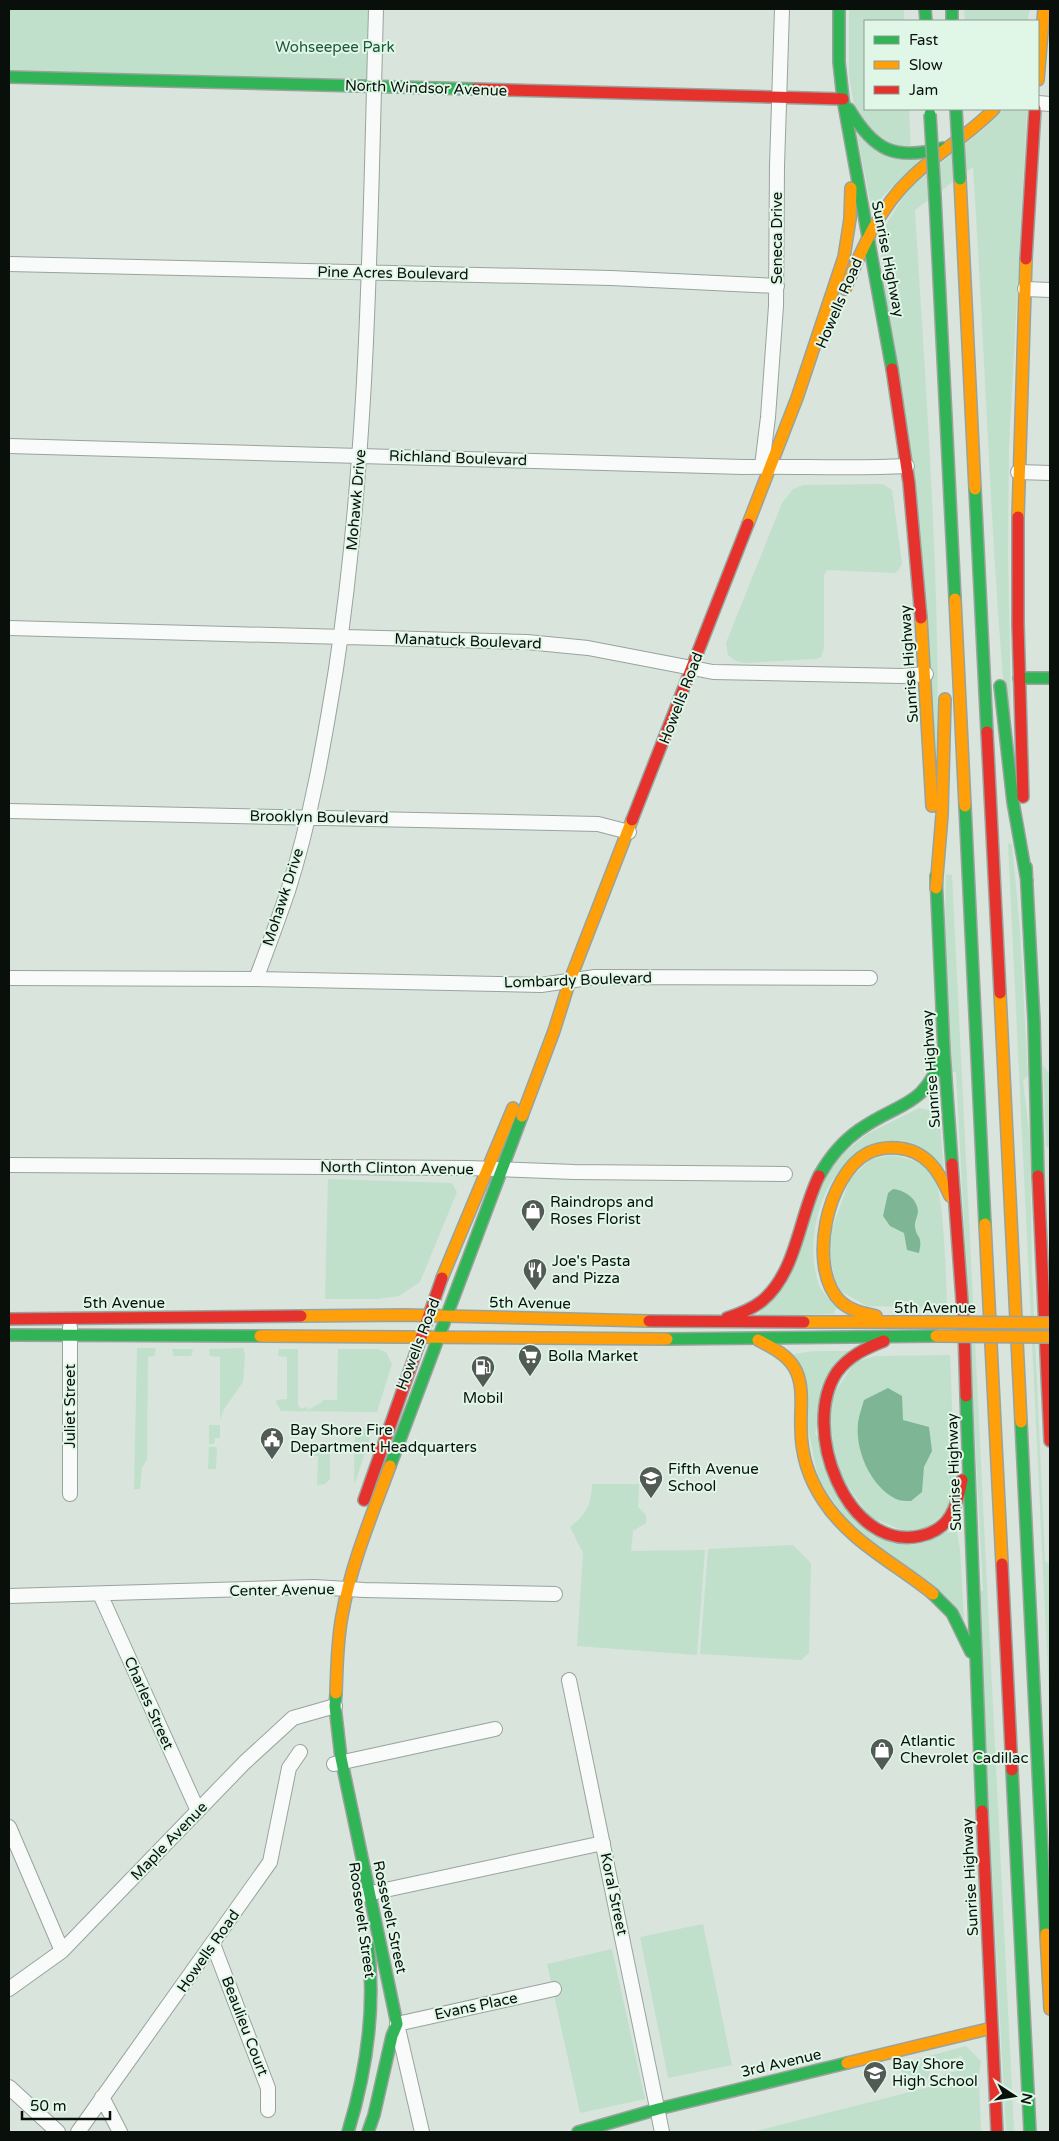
<svg xmlns="http://www.w3.org/2000/svg" width="1059" height="2141" font-family="'Varela Round',sans-serif">
	<rect width="100%" height="100%" fill="#d8e4dc"/>
	<path fill="#c1e0cc" d="M9,9H376L374,86L9,77Z
		M849,9H904V21H865V109H909L911,152L890,148L855,111L849,76Z
		M964,9H1030L1027,21H965Z
		M1004,109H1027L1009,446L1008,553L1011,715L1006,714C990,532 985,350 973,167L915,210C926,396 941,583 937,770L881,251L876,240L909,188L984,129Z
		M857,135L925,156L883,196L872,211Z
		M883,484L892,490L902,563L899,570L895,573L827,570L824,575V648L821,657L816,659L745,663L736,661L728,655L726,643L782,503L793,489L803,485Z
		M1008,843L1012,844L1020,930L1028,1076L1023,1080L1030,1140L1032,1270L1045,1561L1050,1564V1716Z
		M946,874L952,875L1014,2132H1006L977,1591H983L956,1072H949L945,943Z
		M1043,1065L1050,1075V1148L1046,1147Z
		M919,1108L939,1112L944,1171L901,1140C890,1146 843,1167 837,1174C815,1201 806,1255 820,1287C824,1295 832,1302 837,1308L834,1311V1314L758,1316L823,1180L843,1154L867,1134Z
		M892,1155C907,1158 921,1161 932,1174C945,1190 946,1283 947,1308L867,1306L837,1289L827,1242L850,1179L871,1159Z
		M328,1179L452,1183L457,1192L420,1282L399,1296L378,1299H325Z
		M137,1348H156L154,1356L148,1357L147,1459L142,1468L140,1489H134Z
		M243,1348L245,1356L243,1382L224,1409L220,1420V1357L210,1356L209,1349Z
		M172,1349H193L191,1356H174Z
		M279,1349H298V1405L301,1409L306,1407L308,1410L322,1402L323,1400H337L338,1349H378L386,1352L392,1364L377,1412L281,1411L276,1402L277,1400L287,1399V1357L278,1356Z
		M815,1351H848L815,1433L875,1537L957,1532L960,1549L964,1620L848,1522L818,1479L794,1354Z
		M950,1355L955,1485L947,1511L928,1527L909,1533L870,1517L835,1468L829,1401L855,1362L875,1356Z
		M209,1425H220V1438H215L214,1444H209Z
		M357,1428H373L355,1483L354,1480L355,1430Z
		M209,1447H217L216,1469H208Z
		M314,1449H327L330,1452V1479L325,1484L317,1485L318,1456H314Z
		M592,1484H639L638,1507L646,1515V1523L633,1531L631,1551L705,1550L697,1655L577,1646L583,1553L570,1527C586,1515 592,1504 592,1484Z
		M793,1545L811,1563L809,1653L801,1660L700,1654L708,1549Z
		M703,1924L732,2065L668,2078L640,1937Z
		M612,1949L645,2099L580,2113L547,1964Z
		M966,2046L981,2061L979,2076L981,2132H752L945,2083L943,2074L966,2069L962,2056L929,2065L930,2073L927,2080H921L900,2071L899,2064Z"/>
	<path fill="#7db595" d="M893,1189C904,1190 917,1198 918,1211C918,1216 914,1222 915,1227C917,1240 923,1234 919,1253L907,1250L904,1233L890,1226L883,1216L888,1193Z
		M888,1388L902,1396L903,1420L929,1427L932,1451L924,1467L922,1492L911,1501C906,1501 900,1501 896,1499C870,1486 855,1450 858,1423C859,1415 862,1407 864,1400Z"/>
	<g fill="none" stroke-linecap="round" stroke-linejoin="round">
		<g stroke="#99a39d" stroke-width="16">
			<path id="street" d="M1038,103L1050,104
				M9,264L611,278L777,286
				M1025,289L1050,290
				M9,446L743,467C798,466 852,469 907,466
				M762,466L768,417L776,306L777,166L782,9
				M1018,472L1050,473
				M9,628L527,642L588,648L713,672L902,676L926,674
				M9,811L598,824L629,832
				M9,978L256,979L541,985L595,977L870,978
				M256,979C267,950 278,920 288,891C311,819 324,743 336,669C369,450 370,229 376,9
				M9,1165L468,1168L574,1172L785,1174
				M70,1494V1327
				M100,1594L198,1811
				M9,1596L314,1587L364,1590L555,1594
				M569,1680L662,2132
				M334,1764L495,1729
				M9,1827L62,1951
				M362,1895L603,1843
				M213,1944L268,2088V2110
				M9,1989L62,1951L244,1763L293,1718L335,1706
				M9,2087L58,2132
				M102,2097L120,2132
				M78,2132L270,1862L289,1768L300,1752
				M422,2132L397,2024L554,1989"/>
		</g>
		<g stroke="#99a39d" stroke-width="14">
			<path id="fast" d="M839,9V62L843,99L892,369
				M925,9L926,21
				M952,9V21
				M9,77L475,89
				M849,109C874,151 895,161 943,148
				M935,197L955,599
				M975,489L987,732
				M1019,678H1050
				M1000,686L1013,802L1027,881
				M965,806L985,1224
				M1026,867L1034,1021L1038,1176
				M936,876L944,1052L952,1164
				M819,1176C829,1158 842,1142 859,1130C900,1101 923,1109 943,1055
				M9,1335L260,1336
				M667,1339L936,1336
				M966,1396L982,1811
				M1021,1422L1046,1934
				M390,1466L522,1116
				M933,1594L952,1613L971,1652
				M336,1693L335,1706L341,1758L397,2024L392,2036L374,2115L368,2132
				M1012,1770L1030,2132
				M348,2132C367,2070 376,2009 368,1944
				M578,2132L658,2109L847,2063"/>
		</g>
		<g stroke="#99a39d" stroke-width="14">
			<path id="slow" d="M1038,80L1044,9
				M960,179L975,489
				M845,289C862,249 879,208 911,178C937,153 969,135 994,109
				M1018,517L1026,259
				M748,524L797,398L844,257L850,219L851,188
				M955,599L965,806
				M921,618L932,806
				M936,888L942,815L945,699
				M1000,993L1021,1422
				M522,1116L554,1031L570,980L632,820
				M985,1224L1002,1564
				M442,1278L513,1108
				M301,1316L405,1315L649,1321
				M876,1316C863,1313 851,1311 841,1302C806,1269 827,1174 868,1153C878,1148 887,1147 898,1148C927,1151 939,1171 950,1196
				M804,1322H936
				M260,1336L667,1339
				M758,1340C771,1347 786,1354 794,1367C805,1385 800,1408 801,1428C801,1453 809,1479 823,1500C850,1542 895,1563 933,1594
				M336,1693C337,1667 337,1642 342,1616C351,1564 372,1515 390,1466
				M1046,1934L1050,2009
				M847,2063L992,2028"/>
		</g>
		<g stroke="#99a39d" stroke-width="14">
			<path id="jam" d="M475,89L843,99
				M1026,259L1035,109
				M892,369L909,483L921,618
				M1018,517V625L1023,797
				M987,732L1000,993
				M632,820L748,524
				M952,1164L964,1328L966,1396
				M1038,1176L1050,1441
				M727,1318C739,1314 752,1309 762,1301C797,1272 799,1216 819,1176
				M9,1319L301,1316
				M649,1321L804,1322
				M884,1341C866,1348 849,1356 837,1372C800,1427 846,1552 920,1536C950,1530 957,1507 962,1480
				M364,1500L442,1278
				M1002,1564L1012,1770
				M982,1811L997,2132"/>
		</g>
		<use href="#street" stroke="#f9fbfa" stroke-width="14"/>
		<use href="#fast" stroke="#30b455" stroke-width="11"/>
		<use href="#slow" stroke="#ff9f0a" stroke-width="11"/>
		<use href="#jam" stroke="#e5322d" stroke-width="11"/>
		<g stroke="#99a39d" stroke-width="14" stroke-linecap="butt">
			<path id="fast-bridge" d="M956,109L960,179
				M930,114L935,197"/>
		</g>
		<g stroke="#99a39d" stroke-width="14" stroke-linecap="butt">
			<path id="slow-bridge" d="M936,1322L1050,1323
				M936,1336L1050,1337"/>
		</g>
		<use href="#fast-bridge" stroke="#30b455" stroke-width="11"/>
		<use href="#slow-bridge" stroke="#ff9f0a" stroke-width="11"/>
	</g>
	<defs>
		<g id="shop-pin" transform="scale(1.25)"><path d="M0 17L-7.5 6A9.5 9.5 0 1 1 7.5 6Z" fill="#515a54" stroke="#e0f7e8"/><path d="M-5-2.5h2.3a2.7 3.5 0 0 1 5.4 0H5L5.5 6h-11ZM-1.5-2.5h3a1.5 2.3 0 0 0-3 0Z" fill="#fff"/></g>
		<g id="restaurant-pin" transform="scale(1.25)"><path d="M0 17L-7.5 6A9.5 9.5 0 1 1 7.5 6Z" fill="#515a54" stroke="#e0f7e8"/><path d="M-5-6h1v4h1v-4h1v4h1v-4h1v5L-1.5 .5V6h-2V.5L-5-1ZM5-6V6H3V1.5H1.5Q1.5-4 5-6Z" fill="#fff"/></g>
		<g id="supermarket-pin" transform="scale(1.25)"><path d="M0 17L-7.5 6A9.5 9.5 0 1 1 7.5 6Z" fill="#515a54" stroke="#e0f7e8"/><path d="M-6-5.5h2.5l.6 2H6L4.5 2H-2.5L-4.4-4H-6ZM-1.5 3.2a1.3 1.3 0 1 0 .1 0ZM3 3.2a1.3 1.3 0 1 0 .1 0Z" fill="#fff"/></g>
		<g id="fuel-pin" transform="scale(1.25)"><path d="M0 17L-7.5 6A9.5 9.5 0 1 1 7.5 6Z" fill="#515a54" stroke="#e0f7e8"/><path d="M-5.5-6h7V0h2V4h1.3V-2.5L3-4.5l.8-.8L6-3V5H2.5V1h-1V6h-7ZM-4.2-4.7v3.2H.2V-4.7Z" fill="#fff"/></g>
		<g id="civic-pin" transform="scale(1.25)"><path d="M0 17L-7.5 6A9.5 9.5 0 1 1 7.5 6Z" fill="#515a54" stroke="#e0f7e8"/><path d="M-.6-6.5H3V-4.5H.6V-3L4-1V1h2V6H-6V1h2V-1L-.6-3ZM-1.2 2.5V6h2.4V2.5Z" fill="#fff"/></g>
		<g id="school-pin" transform="scale(1.25)"><path d="M0 17L-7.5 6A9.5 9.5 0 1 1 7.5 6Z" fill="#515a54" stroke="#e0f7e8"/><path d="M0-5L7-2L0 1L-7-2ZM-4 1L0 2.5L4 1V4Q0 6-4 4Z" fill="#fff"/></g>
	</defs>
	<g fill-rule="evenodd">
		<use href="#shop-pin" x="533" y="1211"/>
		<use href="#restaurant-pin" x="535" y="1270"/>
		<use href="#supermarket-pin" x="530" y="1356"/>
		<use href="#fuel-pin" x="483" y="1367"/>
		<use href="#civic-pin" x="272" y="1439"/>
		<use href="#school-pin" x="651" y="1478"/>
		<use href="#shop-pin" x="882" y="1750"/>
		<use href="#school-pin" x="875" y="2073"/>
	</g>
	<g text-anchor="middle" stroke-width="4" stroke-linejoin="round" paint-order="stroke">
		<g font-size="15" fill="#1d5638" stroke="#e0f7e8">
			<text x="335" y="52">Wohseepee Park</text>
		</g>
		<g font-size="15" fill="#09100b" stroke="#e0f7e8">
			<text transform="translate(426 88) rotate(2)" y="5">North Windsor Avenue</text>
			<text transform="translate(777 238) rotate(-90)" y="5">Seneca Drive</text>
			<text transform="translate(888 259) rotate(79)" y="5">Sunrise Highway</text>
			<text transform="translate(393 273) rotate(1)" y="5">Pine Acres Boulevard</text>
			<text transform="translate(839 303) rotate(-67)" y="5">Howells Road</text>
			<text transform="translate(458 458) rotate(2)" y="5">Richland Boulevard</text>
			<text transform="translate(356 500) rotate(-85)" y="5">Mohawk Drive</text>
			<text transform="translate(468 641) rotate(2)" y="5">Manatuck Boulevard</text>
			<text transform="translate(909 664) rotate(-94)" y="5">Sunrise Highway</text>
			<text transform="translate(681 698) rotate(-69)" y="5">Howells Road</text>
			<text transform="translate(319 817) rotate(1)" y="5">Brooklyn Boulevard</text>
			<text transform="translate(283 897) rotate(-72)" y="5">Mohawk Drive</text>
			<text transform="translate(578 980) rotate(-2)" y="5">Lombardy Boulevard</text>
			<text transform="translate(931 1069) rotate(-94)" y="5">Sunrise Highway</text>
			<text transform="translate(397 1168) rotate(1)" y="5">North Clinton Avenue</text>
			<text x="124" y="1308">5th Avenue</text>
			<text transform="translate(530 1303) rotate(1)" y="5">5th Avenue</text>
			<text x="935" y="1313">5th Avenue</text>
			<text transform="translate(418 1344) rotate(-69)" y="5">Howells Road</text>
			<text transform="translate(70 1406) rotate(-90)" y="5">Juliet Street</text>
			<text transform="translate(954 1472) rotate(-92)" y="5">Sunrise Highway</text>
			<text transform="translate(282 1590) rotate(-1)" y="5">Center Avenue</text>
			<text transform="translate(149 1703) rotate(66)" y="5">Charles Street</text>
			<text transform="translate(169 1841) rotate(-46)" y="5">Maple Avenue</text>
			<text transform="translate(970 1877) rotate(-93)" y="5">Sunrise Highway</text>
			<text transform="translate(614 1894) rotate(78)" y="5">Koral Street</text>
			<text transform="translate(390 1917) rotate(78)" y="5">Rossevelt Street</text>
			<text transform="translate(362 1920) rotate(82)" y="5">Roosevelt Street</text>
			<text transform="translate(208 1951) rotate(-55)" y="5">Howells Road</text>
			<text transform="translate(476 2006) rotate(-12)" y="5">Evans Place</text>
			<text transform="translate(245 2026) rotate(69)" y="5">Beaulieu Court</text>
			<text transform="translate(781 2063) rotate(-13)" y="5">3rd Avenue</text>
		</g>
		<g font-size="15" fill="#09100b" stroke="#e0f7e8" text-anchor="start">
			<text x="550" y="1207">Raindrops and<tspan x="550" dy="17">Roses Florist</tspan></text>
			<text x="552" y="1266">Joe's Pasta<tspan x="552" dy="17">and Pizza</tspan></text>
			<text x="548" y="1361">Bolla Market</text>
			<text x="483" y="1403" text-anchor="middle">Mobil</text>
			<text x="290" y="1435">Bay Shore Fire<tspan x="290" dy="17">Department Headquarters</tspan></text>
			<text x="668" y="1474">Fifth Avenue<tspan x="668" dy="17">School</tspan></text>
			<text x="900" y="1746">Atlantic<tspan x="900" dy="17">Chevrolet Cadillac</tspan></text>
			<text x="892" y="2069">Bay Shore<tspan x="892" dy="17">High School</tspan></text>
		</g>
	</g>
	<rect width="1059" height="2141" fill="none" stroke="#09100b" stroke-width="20"/>
	<rect x="864" y="20" width="175" height="90" fill="#e0f7e8" stroke="#8a9b90"/>
	<rect x="874" y="36" width="25" height="8" fill="#30b455" stroke="#8a9b90"/>
	<text x="909" y="45" font-size="15" fill="#09100b">Fast</text>
	<rect x="874" y="61" width="25" height="8" fill="#ff9f0a" stroke="#8a9b90"/>
	<text x="909" y="70" font-size="15" fill="#09100b">Slow</text>
	<rect x="874" y="86" width="25" height="8" fill="#e5322d" stroke="#8a9b90"/>
	<text x="909" y="95" font-size="15" fill="#09100b">Jam</text>
	<g transform="translate(1014 2096) rotate(102)" stroke="#e0f7e8" stroke-width="4" paint-order="stroke">
	<path d="M0-4L9 19L0 12L-9 19Z" fill="#09100b"/>
	<text y="-8" font-size="14" font-weight="bold" text-anchor="middle" fill="#09100b">N</text>
	</g>
	<path d="M22 2111v8h88v-8" fill="none" stroke="#09100b" stroke-width="2.5"/>
	<text x="30" y="2111" font-size="15" fill="#09100b" stroke="#e0f7e8" stroke-width="4" paint-order="stroke">50 m</text>
</svg>
